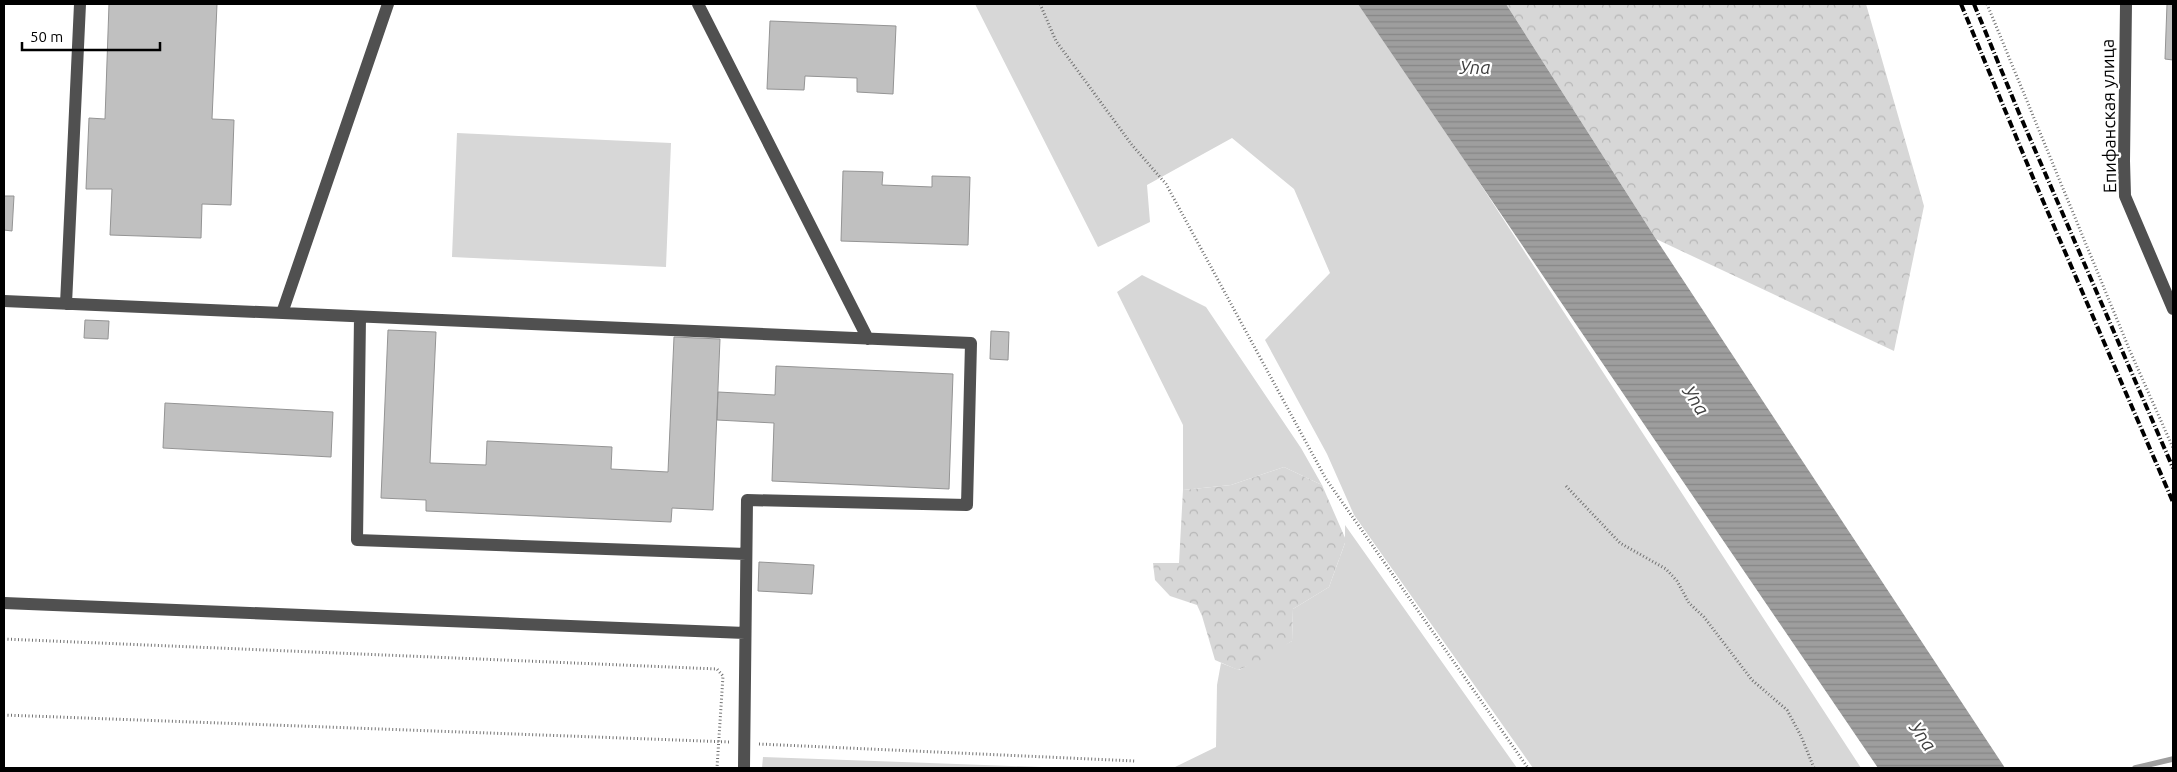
<svg xmlns="http://www.w3.org/2000/svg" width="2177" height="772" font-family="Ubuntu,sans-serif">
	<defs>
		<pattern id="forest-crowns" width="20" height="18" patternUnits="userSpaceOnUse" patternTransform="scale(1.25)"><rect width="20" height="18" fill="#d7d7d7"/><path d="M2 6a3 3 0 1 1 6 0M12 15a3 3 0 1 1 6 0" fill="none" stroke="#b7b7b7"/></pattern>
		<pattern id="water-rules" width="6" height="5" patternUnits="userSpaceOnUse" patternTransform="scale(1.25)"><rect width="6" height="5" fill="#9e9e9e"/><path d="M0 2.5h6" fill="none" stroke="#868686"/></pattern>
	</defs>
	<rect width="100%" height="100%" fill="#fff"/>
	<path fill="#d7d7d7" d="M975,4H1363L1861,768H1533L1354,515L1327,454L1265,340L1330,273L1294,189L1232,138L1147,185L1150,222L1098,247Z
		M457,133L671,143L666,267L452,257Z
		M1142,275L1206,307L1301,448L1322,485L1284,467L1231,485L1183,490V425L1117,292Z
		M1345,525L1517,768H1173L1216,747L1217,685L1221,663L1239,670L1292,641L1293,609L1329,587L1345,543Z
		M763,757L1069,768H762Z"/>
	<path fill="url(#forest-crowns)" d="M1506,4H1866L1924,206L1894,351L1656,239Z
		M1284,467L1322,485L1346,540L1329,587L1293,609L1292,641L1266,658L1238,670L1215,660L1202,616L1197,605L1170,596L1155,580L1153,563H1179L1183,490L1231,485Z"/>
	<path fill="url(#water-rules)" d="M1358,4H1506L1656,239L2005,768H1878Z"/>
	<g fill="none" stroke-linecap="round" stroke-linejoin="round">
		<path stroke="#9e9e9e" stroke-width="5.5" d="M2135,768L2173,759"/>
	</g>
	<path fill="#c0c0c0" stroke="#949494" d="M109,4H217L212,119L234,120L231,205L202,204L201,238L110,235L112,189H86L89,118L105,119Z
		M2167,4H2173V60L2165,59Z
		M770,21L896,26L893,94L857,92V78L805,76L804,90L767,89Z
		M843,171L883,172L882,185L932,187V176L970,177L968,245L841,241Z
		M4,196H14L12,231L4,230Z
		M85,320L109,321L108,339L84,338Z
		M388,330L436,332L430,463L486,465L487,441L612,447L611,469L668,472L674,337L720,339L713,510L672,508L671,522L426,511V500L381,498Z
		M991,331L1009,332L1008,360L990,359Z
		M776,366L953,374L949,489L772,481L774,423L717,420L718,392L775,395Z
		M165,403L333,412L331,457L163,448Z
		M759,562L814,565L812,594L758,591Z"/>
	<g fill="none" stroke-linecap="round" stroke-linejoin="round">
		<path stroke="#727272" stroke-width="3" stroke-dasharray="1 2.5" stroke-linecap="butt" d="M1040,4L1056,41L1132,145L1166,184L1326,479L1528,768
			M1987,4L2130,351L2173,448
			M1566,486L1620,543L1666,569L1677,581L1689,603L1704,617L1752,680L1787,710L1801,736L1814,768
			M4,639L717,669L723,676L717,768
			M4,715L730,742
			M759,744L1135,761"/>
		<path stroke="#505050" stroke-width="12" d="M698,4L868,339
			M2126,4L2124,161L2125,196L2173,309
			M4,301L971,343L967,505L747,500L744,768
			M66,304L80,4
			M282,313L388,4
			M360,317L357,540L746,554
			M4,603L745,633"/>
		<path stroke="#000" stroke-width="4" stroke-dasharray="8 2.5 1 2.5" stroke-linecap="butt" d="M1961,4L2034,180L2173,502
			M1974,4L2019,113L2173,468"/>
	</g>
	<g text-anchor="middle" stroke-width="4.5" stroke-linejoin="round" paint-order="stroke">
		<g font-size="18" fill="#000" stroke="#fff">
			<text transform="translate(2109 116) rotate(-91)" y="6">Епифанская улица</text>
		</g>
		<g font-size="19" font-style="italic" fill="#3f3f3f" stroke="#fff">
			<text x="1475" y="74">Упа</text>
			<text transform="translate(1696 400) rotate(57)" y="7">Упа</text>
			<text transform="translate(1923 736) rotate(55)" y="7">Упа</text>
		</g>
	</g>
	<rect width="2177" height="772" fill="none" stroke="#000000" stroke-width="10"/>
	<path d="M22 42v8h138v-8" fill="none" stroke="#000000" stroke-width="2.5"/>
	<text x="30" y="42" font-size="15" fill="#000000" stroke="#ffffff" stroke-width="4" paint-order="stroke">50 m</text>
</svg>
